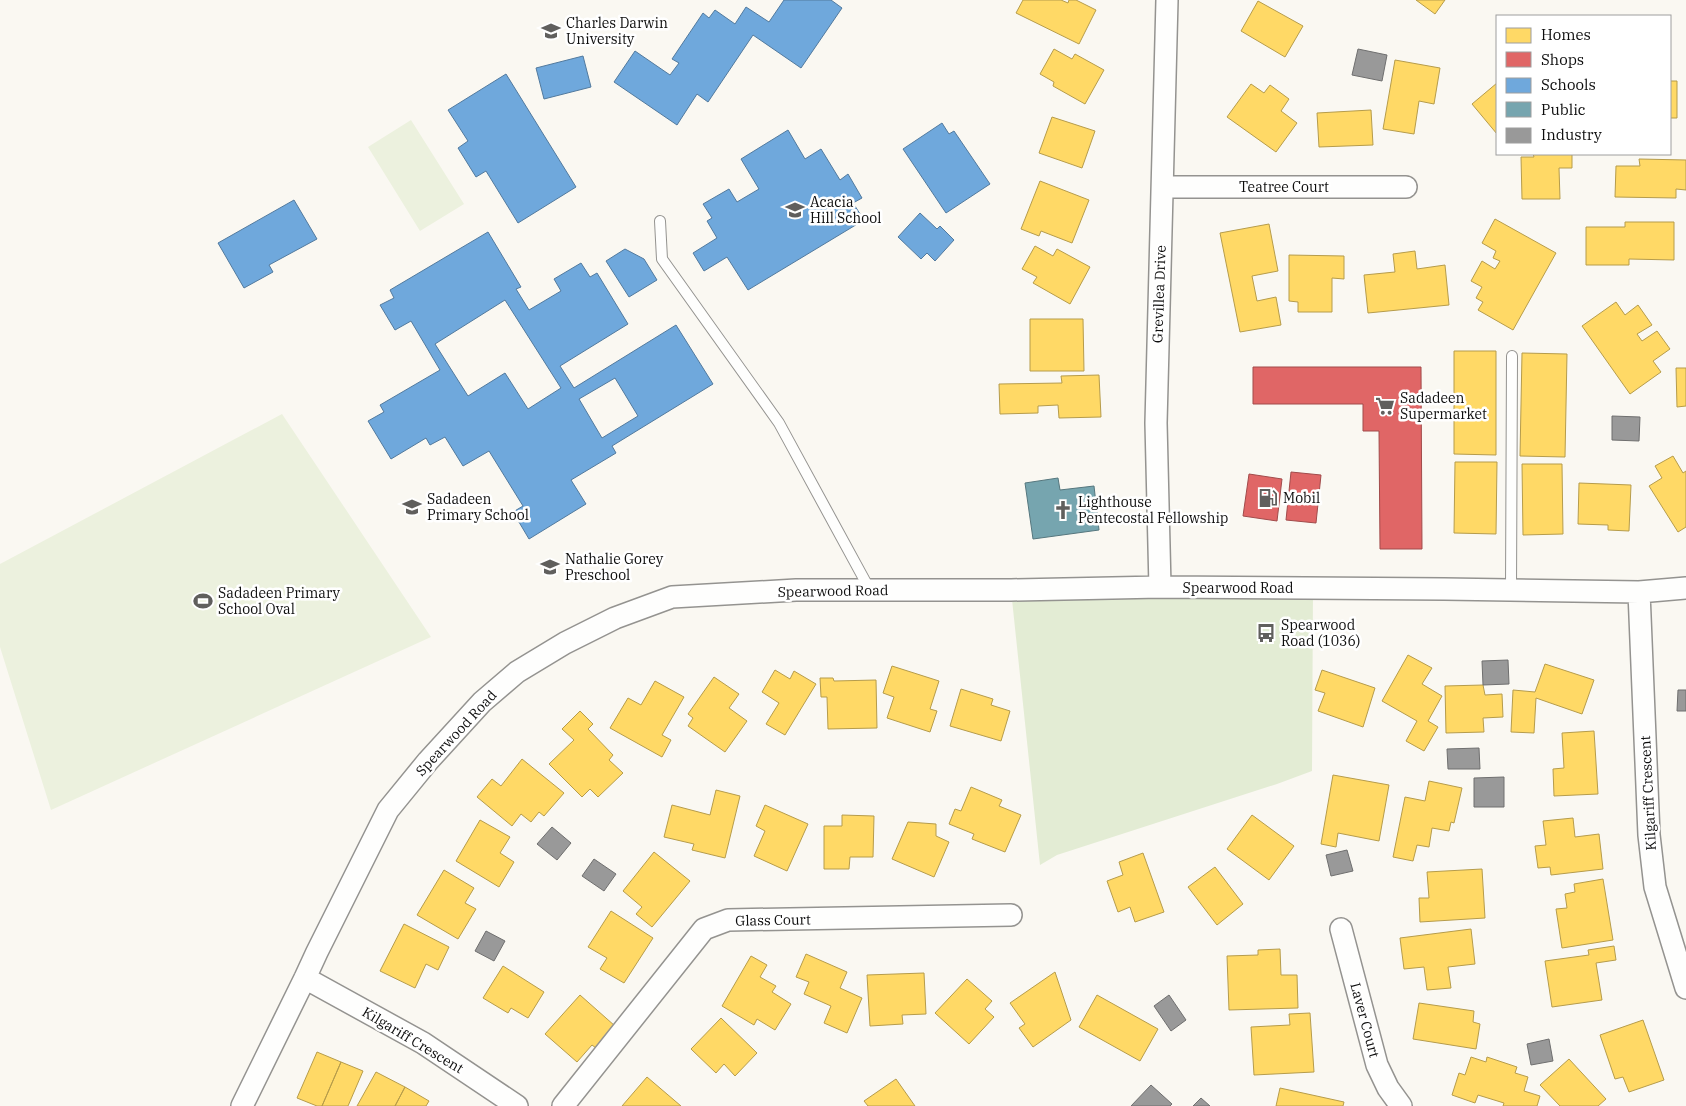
<svg xmlns="http://www.w3.org/2000/svg" width="1686" height="1106" font-family="'IBM Plex Serif',serif">
	<rect width="100%" height="100%" fill="#faf8f2"/>
	<path fill="#e3ecd4" d="M1313,588L1312,771L1277,784L1057,855L1040,865L1011,590Z"/>
	<path fill="#ecf1de" d="M411,120L464,204L420,231L368,147Z
		M282,414L431,637L51,810L0,647V564Z"/>
	<path fill="#ffd966" stroke="#b69c4b" d="M1023,0H1061L1068,3L1069,0H1076L1096,10L1079,44L1016,13Z
		M1416,0H1445L1435,14Z
		M1258,1L1303,26L1285,57L1241,31Z
		M1054,49L1072,59L1075,54L1104,70L1085,104L1053,86L1054,82L1040,74Z
		M1395,60L1440,68L1434,104L1419,101L1414,134L1383,129Z
		M1670,81H1677V118H1670Z
		M1497,83V134L1472,104Z
		M1251,84L1264,93L1270,85L1289,99L1281,111L1297,123L1276,152L1227,117Z
		M1371,110L1373,145L1319,147L1317,113Z
		M1052,117L1095,131L1082,168L1039,153Z
		M1533,154H1572V168H1559L1560,199H1522L1521,157H1534Z
		M1639,159L1686,160V190L1676,189V198L1615,197L1616,166H1640Z
		M1040,181L1089,200L1072,243L1041,231L1039,236L1021,229Z
		M1495,219L1556,253L1513,330L1478,310L1483,302L1476,298L1482,287L1471,281L1482,261L1495,269L1500,261L1493,258L1496,251L1482,243Z
		M1625,222H1674V260L1629,259V265H1586V227H1625Z
		M1269,224L1278,271L1252,276L1257,301L1276,297L1281,325L1240,332L1220,233Z
		M1035,246L1053,256L1057,249L1090,267L1070,304L1033,283L1037,277L1022,269Z
		M1415,251L1417,269L1445,265L1449,305L1368,313L1364,275L1395,272L1393,254Z
		M1289,255L1344,256V279L1332,278V312H1298V302L1289,301Z
		M1616,302L1625,315L1638,305L1652,325L1637,334L1642,341L1657,331L1670,349L1653,361L1661,372L1630,394L1582,326Z
		M1030,319H1083L1084,371H1030Z
		M1454,351H1496V455L1454,454Z
		M1522,353L1567,354L1565,457L1520,456Z
		M1676,368H1686V406L1677,407Z
		M1099,375L1101,417L1059,418L1058,405L1038,406V413L1000,414L999,384L1062,383L1061,376Z
		M1673,456L1683,473L1686,471V527L1678,532L1649,486L1662,478L1655,466Z
		M1455,462H1497L1496,534L1454,533Z
		M1522,464H1562L1563,534L1523,535Z
		M1579,483L1631,485L1629,531L1608,530V525L1578,524Z
		M1408,655L1432,668L1422,684L1442,696L1428,721L1438,727L1424,751L1406,741L1417,721L1382,701Z
		M1545,664L1594,680L1582,714L1536,698L1534,733L1511,732L1513,690L1535,692Z
		M892,666L939,681L930,709L937,711L930,732L887,718L894,697L883,693Z
		M775,670L790,679L794,671L816,684L785,735L766,724L779,703L762,692Z
		M1322,670L1375,688L1363,727L1318,711L1325,693L1315,690Z
		M714,677L739,694L729,708L747,721L725,752L688,726L693,718L688,714Z
		M820,678H833L834,681L876,680L877,728L828,729L827,697H821Z
		M655,681L684,697L662,735L671,740L662,757L610,728L628,698L641,705Z
		M1483,685L1485,695L1502,694L1503,717L1483,718L1484,732L1446,733L1445,686Z
		M961,689L993,699L991,705L1010,711L1001,741L950,726Z
		M580,711L593,724L588,729L613,755L609,760L623,773L598,797L590,789L582,797L549,764L574,740L562,729Z
		M1594,731L1598,794L1554,796L1553,769L1564,768L1562,733Z
		M522,759L564,793L544,816L539,812L531,822L521,814L512,826L477,797L492,779L501,786Z
		M1333,775L1389,785L1379,841L1338,833L1336,847L1321,844Z
		M1429,781L1462,788L1454,823L1451,822L1449,831L1432,828L1429,847L1417,845L1413,861L1393,857L1405,797L1425,801Z
		M971,787L1002,800L999,806L1021,815L1005,852L972,839L974,834L949,824L955,809L961,811Z
		M716,790L740,796L725,858L692,850L694,844L664,837L672,805L710,815Z
		M765,805L808,824L787,871L754,856L765,831L756,826Z
		M842,815L874,816L873,857H850L849,869H824V826H842Z
		M1252,815L1294,846L1269,880L1227,849Z
		M1573,818L1575,837L1599,834L1603,869L1551,875L1550,867L1538,868L1535,846L1546,845L1543,821Z
		M480,820L510,837L500,853L514,862L499,887L456,861Z
		M908,822L936,824V836L949,842L934,877L892,859Z
		M654,852L690,881L652,927L636,914L642,907L623,891Z
		M1143,853L1164,912L1135,922L1130,907L1118,912L1107,881L1123,875L1119,862Z
		M1215,867L1243,904L1217,925L1188,887Z
		M1482,869L1485,918L1420,922L1419,898H1429L1427,872Z
		M444,870L474,888L465,903L476,909L458,939L417,915Z
		M1603,879L1613,940L1562,948L1556,909L1567,908L1565,894L1575,892L1574,884Z
		M611,911L653,938L624,983L600,969L607,958L588,947Z
		M404,924L449,947L438,970L426,964L415,988L380,971Z
		M1471,929L1475,964L1448,967L1451,988L1427,990L1424,967L1404,969L1400,938Z
		M1614,946L1616,960L1596,963L1602,1000L1552,1007L1545,961L1589,955L1588,950Z
		M1280,949L1281,975H1297L1298,1008L1229,1010L1227,956L1258,955V950Z
		M806,954L847,972L840,988L862,998L847,1033L824,1023L831,1006L804,994L809,982L796,977Z
		M751,956L767,965L760,977L776,986L772,992L791,1004L775,1030L757,1019L754,1025L722,1006Z
		M503,966L544,992L528,1018L511,1008L508,1013L483,998Z
		M1055,972L1071,1020L1033,1047L1019,1028L1025,1024L1010,1003Z
		M924,973L926,1014L902,1015L903,1024L870,1026L867,975Z
		M967,979L992,1001L985,1009L994,1017L969,1044L935,1013Z
		M580,995L615,1026L596,1048L592,1045L577,1062L545,1034Z
		M1097,995L1158,1029L1140,1061L1079,1027Z
		M1419,1003L1474,1011L1473,1022L1480,1024L1476,1049L1413,1039Z
		M1310,1013L1314,1072L1254,1075L1251,1027L1290,1025L1289,1014Z
		M721,1018L757,1053L735,1076L724,1064L716,1073L691,1049Z
		M1643,1020L1664,1080L1629,1092L1623,1077L1615,1079L1600,1035Z
		M317,1052L341,1062L322,1106H317L297,1098Z
		M1471,1057L1486,1062L1487,1057L1517,1067L1515,1073L1528,1077L1524,1091L1540,1096L1537,1106H1503L1504,1103L1478,1095L1475,1103L1452,1095L1459,1073L1465,1075Z
		M1569,1059L1606,1099L1598,1106H1560L1540,1085Z
		M341,1062L363,1071L348,1106H322Z
		M376,1072L405,1087L395,1106H357Z
		M647,1077L681,1106H622Z
		M896,1079L915,1106H868L864,1101Z
		M405,1087L429,1101L426,1106H395Z
		M1280,1088L1344,1102L1343,1106H1276Z"/>
	<path fill="#e06666" stroke="#a14b4b" d="M1253,367H1421L1422,549H1380L1379,431H1363V404H1253Z
		M1291,472L1321,475L1316,523L1286,520Z
		M1249,474L1282,479L1277,521L1243,516Z"/>
	<path fill="#6fa8dc" stroke="#527a9e" fill-rule="evenodd" d="M784,0H831L842,8L801,68L753,35L708,102L697,94L677,125L614,82L635,51L670,75L679,63L672,59L703,13L709,18L715,10L735,24L746,7L769,22Z
		M583,56L591,87L544,99L536,68Z
		M506,74L576,187L518,223L486,171L476,177L458,148L468,141L448,110Z
		M942,123L949,134L954,131L990,184L946,213L903,149Z
		M788,130L805,159L821,149L840,180L848,174L862,198L853,203L864,220L748,290L727,257L704,271L693,253L717,238L707,221L712,218L703,204L729,189L737,202L759,189L741,159Z
		M294,200L317,239L269,265L273,272L244,288L218,243Z
		M920,213L937,229L940,226L954,240L935,261L927,253L921,259L898,237Z
		M488,232L521,287L516,289L529,310L561,291L554,279L581,263L590,277L597,273L628,324L560,366L574,388L676,325L713,384L612,446L616,453L571,480L586,504L529,539L513,512L523,506L489,451L463,466L445,437L430,445L426,438L391,459L368,421L384,412L380,405L440,370L411,321L395,330L380,305L394,298L390,290ZM505,300L561,388L528,409L505,373L468,396L435,344ZM615,378L638,416L602,438L579,399Z
		M625,249L644,259L657,280L629,297L606,261Z"/>
	<path fill="#76a5af" stroke="#56777e" d="M1058,478L1060,490L1094,486L1099,530L1033,539L1025,483Z"/>
	<path fill="#999" stroke="#6f6f6f" d="M1358,49L1387,55L1382,81L1352,75Z
		M1612,416L1640,417L1639,441L1612,440Z
		M1508,660L1509,684L1483,685L1482,661Z
		M1678,690H1686V711H1677Z
		M1479,748L1480,769H1448L1447,749Z
		M1504,777V807H1474V778Z
		M552,827L571,843L557,860L537,844Z
		M1347,850L1353,871L1331,876L1326,855Z
		M594,859L616,874L604,891L582,876Z
		M486,931L505,941L494,961L475,951Z
		M1169,995L1186,1020L1171,1031L1154,1006Z
		M1549,1039L1553,1061L1531,1065L1527,1044Z
		M1151,1085L1172,1104L1170,1106H1131Z
		M1201,1098L1210,1106H1193Z"/>
	<g fill="none" stroke-linecap="round" stroke-linejoin="round">
		<g stroke="#949390" stroke-width="12">
			<path id="service" d="M660,221L662,259L779,423L870,590
				M1511,590L1512,356"/>
		</g>
		<g stroke="#949390" stroke-width="24">
			<path id="minor" d="M1163,187H1406
				M1160,587L1156,423L1167,0
				M1639,592L1649,835L1655,887L1686,988
				M1341,929L1377,1065L1388,1088L1401,1106
				M305,978L423,1043L517,1106
				M242,1106L305,978L317,952L388,810L428,761L482,702L517,672L565,643L615,618L672,597L796,590H1011L1160,587L1444,589L1639,592L1686,588
				M563,1106L704,929L728,920L1011,915"/>
		</g>
		<use href="#service" stroke="#fefefd" stroke-width="10"/>
		<use href="#minor" stroke="#fefefd" stroke-width="21"/>
	</g>
	<defs>
		<g id="university-bare" transform="scale(1.5)"><path d="M0-5L7-2L0 1L-7-2ZM-4 1L0 2.5L4 1V4Q0 6-4 4Z" fill="#605f5d" stroke="#fff" stroke-width="2.5" paint-order="stroke"/></g>
		<g id="school-bare" transform="scale(1.5)"><path d="M0-5L7-2L0 1L-7-2ZM-4 1L0 2.5L4 1V4Q0 6-4 4Z" fill="#605f5d" stroke="#fff" stroke-width="2.5" paint-order="stroke"/></g>
		<g id="supermarket-bare" transform="scale(1.5)"><path d="M-6-5.5h2.5l.6 2H6L4.5 2H-2.5L-4.4-4H-6ZM-1.5 3.2a1.3 1.3 0 1 0 .1 0ZM3 3.2a1.3 1.3 0 1 0 .1 0Z" fill="#605f5d" stroke="#fff" stroke-width="2.5" paint-order="stroke"/></g>
		<g id="fuel-bare" transform="scale(1.5)"><path d="M-5.5-6h7V0h2V4h1.3V-2.5L3-4.5l.8-.8L6-3V5H2.5V1h-1V6h-7ZM-4.2-4.7v3.2H.2V-4.7Z" fill="#605f5d" stroke="#fff" stroke-width="2.5" paint-order="stroke"/></g>
		<g id="church-bare" transform="scale(1.5)"><path d="M-1.2-6h2.4v3.5h3.3v2.4h-3.3V6h-2.4V-.1h-3.3v-2.4h3.3Z" fill="#605f5d" stroke="#fff" stroke-width="2.5" paint-order="stroke"/></g>
		<g id="stadium-bare" transform="scale(1.5)"><path d="M0-5a6.5 5 0 1 0 0 10a6.5 5 0 1 0 0-10ZM-3.5-1.8h7v3.6h-7Z" fill="#605f5d" stroke="#fff" stroke-width="2.5" paint-order="stroke"/></g>
		<g id="bus-bare" transform="scale(1.5)"><path d="M-5-6H5V4H4V6H2V4H-2V6H-4V4H-5ZM-3.5-4V0h7V-4ZM-3.5 1.2v1.5H-2V1.2ZM2 1.2v1.5H3.5V1.2Z" fill="#605f5d" stroke="#fff" stroke-width="2.5" paint-order="stroke"/></g>
	</defs>
	<g fill-rule="evenodd">
		<use href="#university-bare" x="551" y="31"/>
		<use href="#school-bare" x="795" y="210"/>
		<use href="#supermarket-bare" x="1385" y="406"/>
		<use href="#fuel-bare" x="1268" y="498"/>
		<use href="#school-bare" x="412" y="507"/>
		<use href="#church-bare" x="1063" y="510"/>
		<use href="#school-bare" x="550" y="567"/>
		<use href="#stadium-bare" x="203" y="601"/>
		<use href="#bus-bare" x="1266" y="633"/>
	</g>
	<g text-anchor="middle" stroke-width="5" stroke-linejoin="round" paint-order="stroke">
		<g font-size="14" fill="#0d0d0d" stroke="#fff" text-anchor="start">
			<text x="566" y="28">Charles Darwin<tspan x="566" dy="16">University</tspan></text>
			<text x="810" y="207">Acacia<tspan x="810" dy="16">Hill School</tspan></text>
			<text x="1400" y="403">Sadadeen<tspan x="1400" dy="16">Supermarket</tspan></text>
			<text x="1283" y="503">Mobil</text>
			<text x="427" y="504">Sadadeen<tspan x="427" dy="16">Primary School</tspan></text>
			<text x="1078" y="507">Lighthouse<tspan x="1078" dy="16">Pentecostal Fellowship</tspan></text>
			<text x="565" y="564">Nathalie Gorey<tspan x="565" dy="16">Preschool</tspan></text>
			<text x="218" y="598">Sadadeen Primary<tspan x="218" dy="16">School Oval</tspan></text>
			<text x="1281" y="630">Spearwood<tspan x="1281" dy="16">Road (1036)</tspan></text>
		</g>
		<g font-size="14" fill="#0d0d0d" stroke="#fff">
			<text x="1284" y="192">Teatree Court</text>
			<text transform="translate(1159 294) rotate(-88)" y="5">Grevillea Drive</text>
			<text x="1238" y="593">Spearwood Road</text>
			<text transform="translate(833 591) rotate(-1)" y="5">Spearwood Road</text>
			<text transform="translate(456 733) rotate(-47)" y="5">Spearwood Road</text>
			<text transform="translate(1648 793) rotate(-93)" y="5">Kilgariff Crescent</text>
			<text transform="translate(773 920) rotate(-1)" y="5">Glass Court</text>
			<text transform="translate(1365 1020) rotate(75)" y="5">Laver Court</text>
			<text transform="translate(413 1040) rotate(31)" y="5">Kilgariff Crescent</text>
		</g>
	</g>
	<rect x="1496" y="15" width="175" height="140" fill="#ffffff" stroke="#9e9e9e"/>
	<rect x="1506" y="28" width="25" height="15" fill="#ffd966" stroke="#9e9e9e"/>
	<text x="1541" y="40" font-size="15" fill="#0d0d0d">Homes</text>
	<rect x="1506" y="52" width="25" height="15" fill="#e06666" stroke="#9e9e9e"/>
	<text x="1541" y="65" font-size="15" fill="#0d0d0d">Shops</text>
	<rect x="1506" y="78" width="25" height="15" fill="#6fa8dc" stroke="#9e9e9e"/>
	<text x="1541" y="90" font-size="15" fill="#0d0d0d">Schools</text>
	<rect x="1506" y="102" width="25" height="15" fill="#76a5af" stroke="#9e9e9e"/>
	<text x="1541" y="115" font-size="15" fill="#0d0d0d">Public</text>
	<rect x="1506" y="128" width="25" height="15" fill="#999999" stroke="#9e9e9e"/>
	<text x="1541" y="140" font-size="15" fill="#0d0d0d">Industry</text>
</svg>
